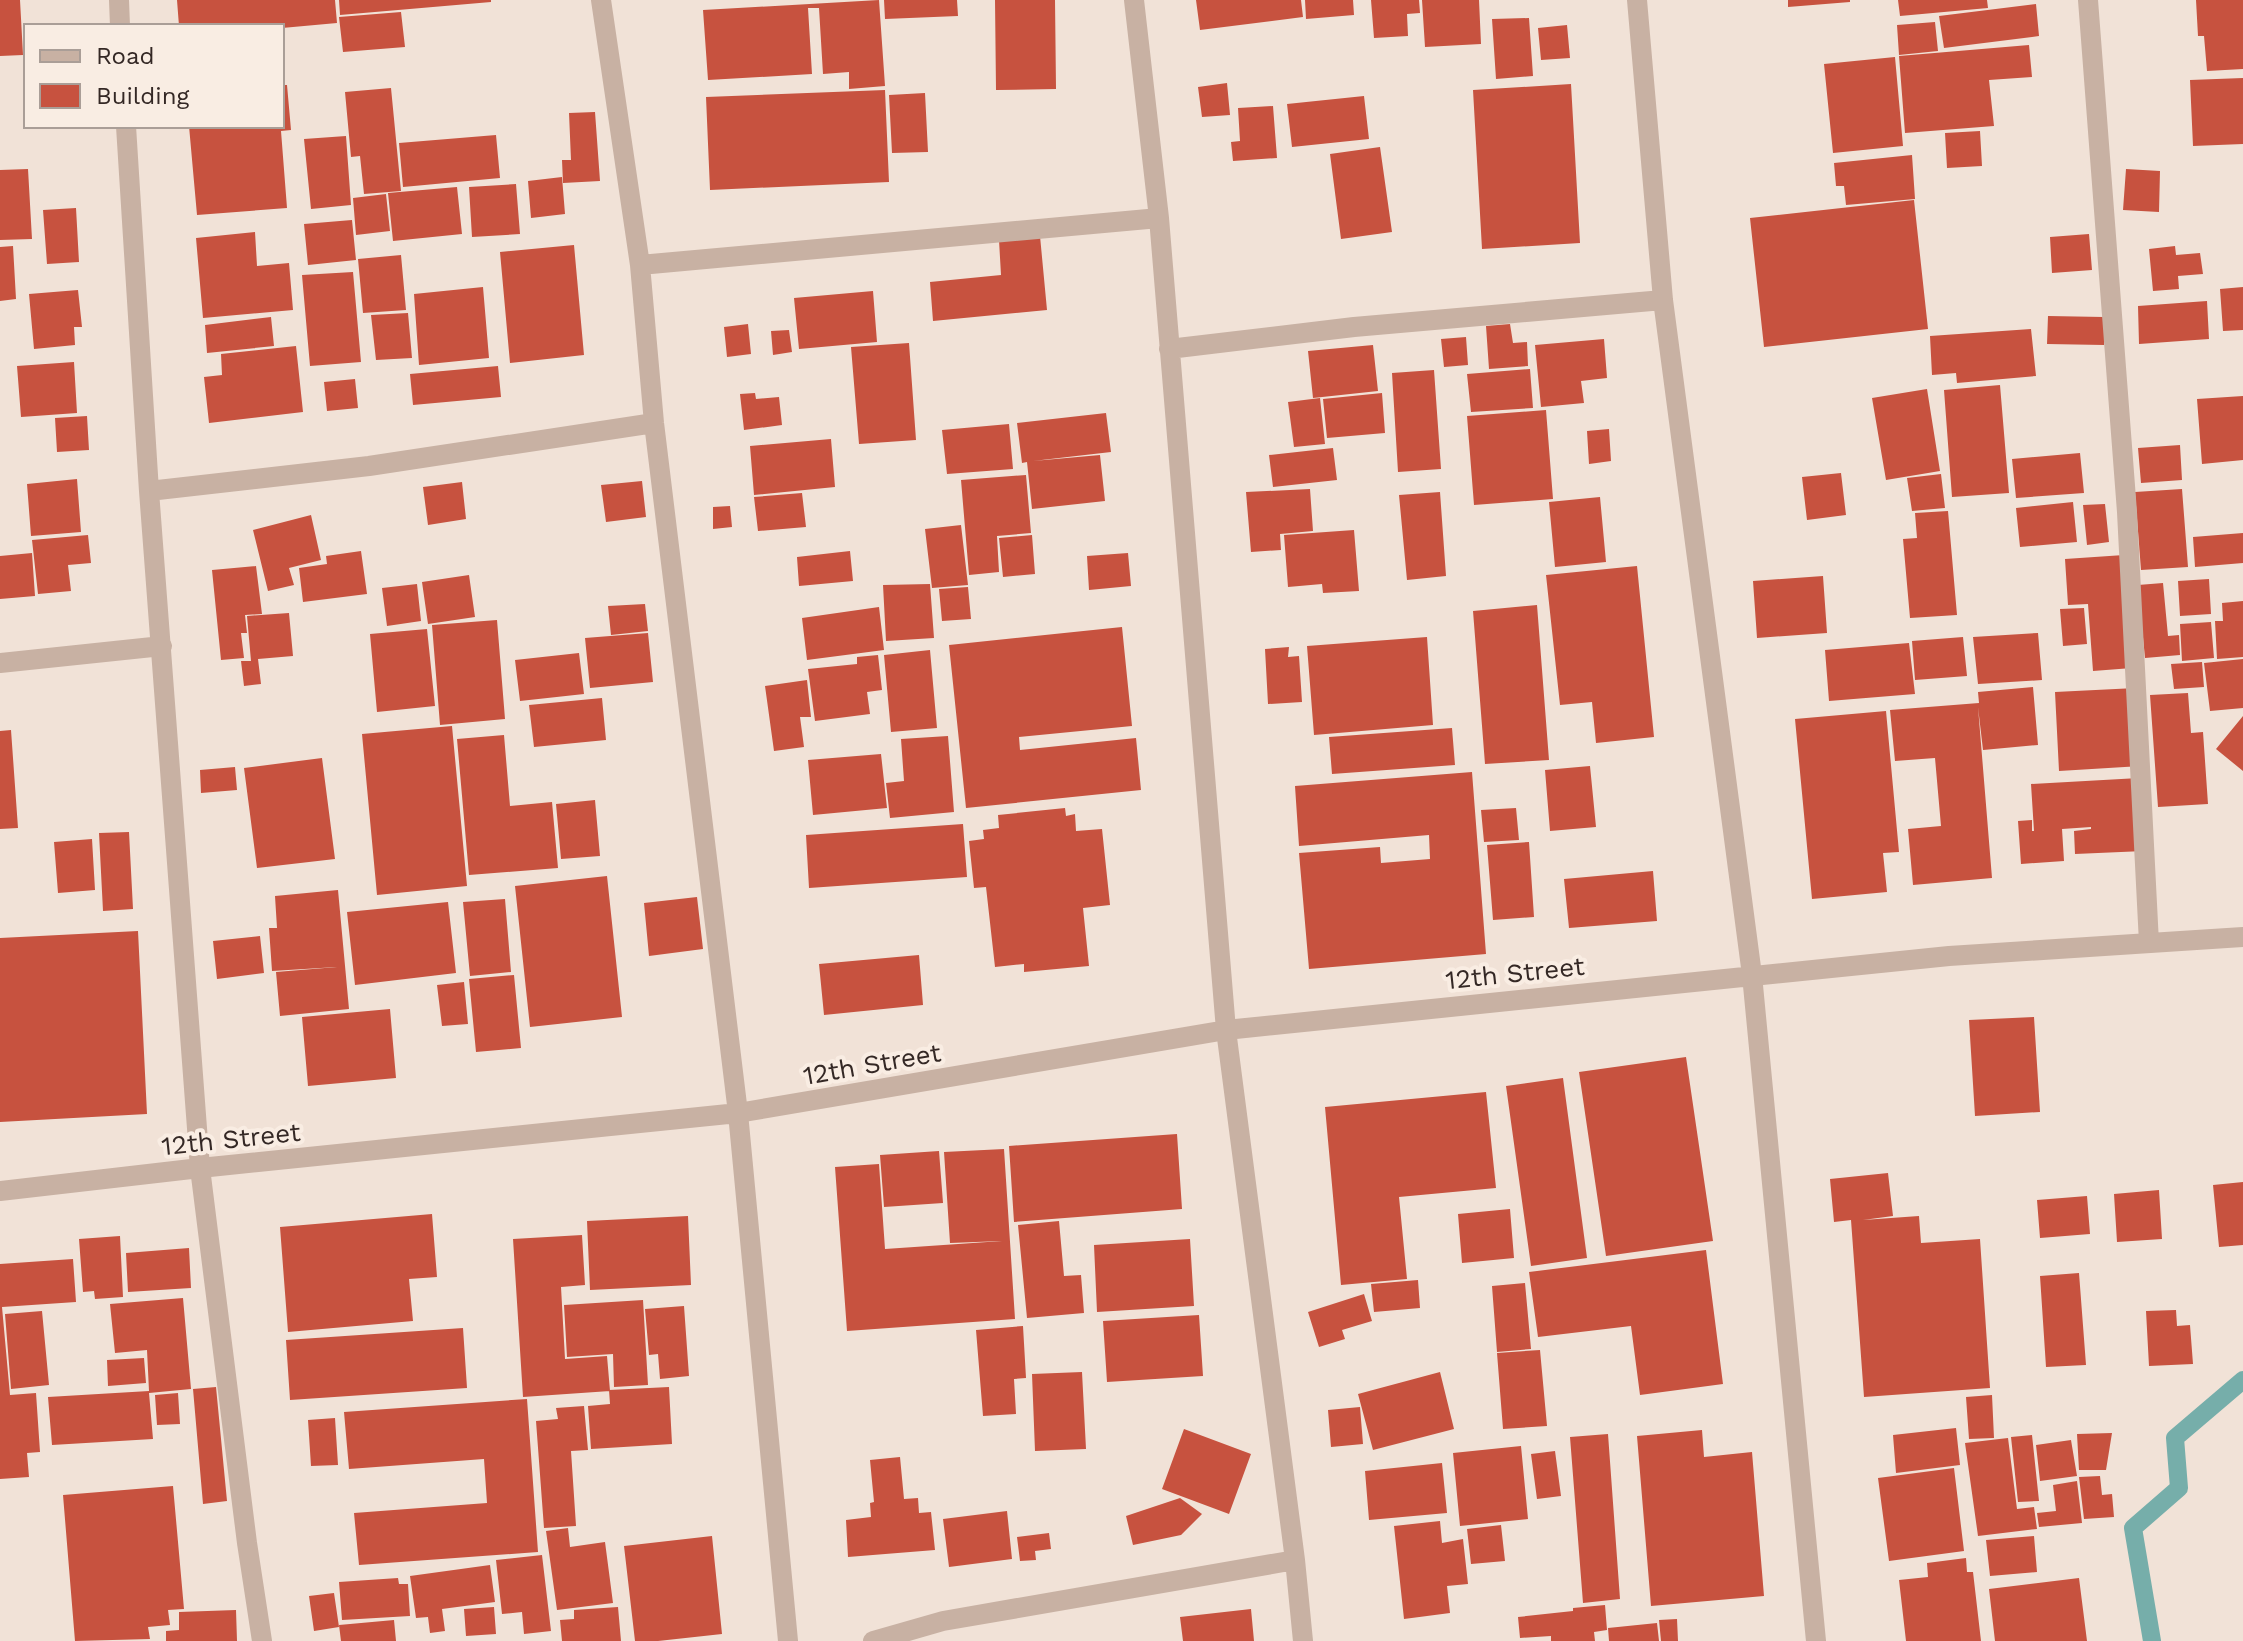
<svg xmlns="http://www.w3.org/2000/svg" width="2243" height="1641" font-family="'Work Sans',sans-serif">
	<rect width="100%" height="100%" fill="#f1e2d7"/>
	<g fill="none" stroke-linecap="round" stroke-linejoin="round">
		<path stroke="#76aeaa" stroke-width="18" d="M2152,1641L2133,1528L2179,1488L2175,1438L2243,1380"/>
	</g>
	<path fill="#c7523f" d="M0,0H20L23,55L0,56Z
		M177,0H335L337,23L282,28V26H179Z
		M339,0H491V2L340,15Z
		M879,0L885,86L849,89V72L823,74L819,8H808L812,74L708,80L703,10Z
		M884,0H957L958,16L885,19Z
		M995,0H1055L1056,89L996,90Z
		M1196,0H1301L1303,17L1200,30Z
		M1305,0H1353L1354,15L1306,19Z
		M1371,0H1419L1420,13L1407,14L1408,36L1374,38Z
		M1422,0H1479L1481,44L1425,47Z
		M1788,0H1850V2L1788,7Z
		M1898,0H1987L1988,8L1900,16Z
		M2196,0H2243V69L2207,71L2204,36H2198Z
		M2036,4L2039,36L1944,48L1939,16Z
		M401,12L405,47L343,52L339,17Z
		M1529,18L1533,76L1496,79L1492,19Z
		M1935,22L1938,51L1899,55L1897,25Z
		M1567,25L1570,58L1541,60L1538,28Z
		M2029,45L2032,77L1989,80L1994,126L1905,133L1899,56Z
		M1895,57L1903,146L1833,153L1824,64Z
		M2243,78V144L2193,146L2190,80Z
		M1227,83L1230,115L1202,117L1198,87Z
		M1571,84L1580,243L1482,249L1473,90Z
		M282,85H287L291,130L281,131L287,208L197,215L189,126H282Z
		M391,88L401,191L364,194L360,156L351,157L345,92Z
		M885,90L889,182L710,190L706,97Z
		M925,93L928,152L892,153L889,95Z
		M1364,96L1369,139L1292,147L1287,104Z
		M1273,106L1277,158L1233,161L1231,142L1240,141L1238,108Z
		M595,112L600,181L563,183L562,160H571L569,113Z
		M1980,131L1982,166L1947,168L1945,133Z
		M496,135L500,178L403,187L399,143Z
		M346,136L351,205L311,209L304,139Z
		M1380,147L1392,232L1341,239L1330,154Z
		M1912,155L1915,199L1846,205L1844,186H1836L1834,163Z
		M28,169L32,239L0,240V170Z
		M2126,169L2160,171L2159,212L2123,210Z
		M562,177L565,214L531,218L528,181Z
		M516,184L520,234L472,237L469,187Z
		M457,187L462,234L393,241L388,193Z
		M386,194L390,231L356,235L353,198Z
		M1914,200L1928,329L1764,347L1750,218Z
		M76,208L79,262L47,264L43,210Z
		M352,220L356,260L308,265L304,224Z
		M255,232L257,266L289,263L293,310L203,318L196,238Z
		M2089,234L2092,270L2052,273L2050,237Z
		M1040,236L1047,310L933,321L930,282L1001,275L999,240Z
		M574,245L584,355L510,363L500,252Z
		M13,246L16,299L0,301V247Z
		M2175,246L2176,255L2200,253L2203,274L2178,276L2179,289L2153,291L2149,249Z
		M401,255L406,310L363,313L358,259Z
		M353,272L361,362L310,366L302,275Z
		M483,287L489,358L419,365L414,294Z
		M2243,287V330L2223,331L2220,289Z
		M78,290L82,327H74L75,345L34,349L29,294Z
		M873,291L877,342L799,349L794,298Z
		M2207,301L2209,339L2139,344L2138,306Z
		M408,313L412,358L376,360L371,315Z
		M2048,316L2104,317V345L2047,344Z
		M271,317L274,346L207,353L205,325Z
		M748,324L751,354L727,357L724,327Z
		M1510,324L1513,343L1527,342L1528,366L1489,369L1486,326Z
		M2031,329L2036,376L1957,383L1956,373L1932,375L1930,336Z
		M789,330L792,352L773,355L771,331Z
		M1466,337L1468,365L1444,367L1441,339Z
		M1604,339L1607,378L1581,381L1584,403L1541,407L1535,345Z
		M909,343L916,440L859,444L851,347Z
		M1373,345L1378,391L1313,398L1308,351Z
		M296,346L303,412L209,423L204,377L222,375L221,354Z
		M74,362L77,413L21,417L17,366Z
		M498,366L501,397L413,405L410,374Z
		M1530,369L1533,408L1471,412L1467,374Z
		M1434,370L1441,469L1398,472L1392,373Z
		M355,379L358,408L327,411L324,382Z
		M2000,385L2009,493L1952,497L1944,390Z
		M1927,389L1940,471L1886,480L1872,398Z
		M755,393L756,399L779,397L782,425L744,430L740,394Z
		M1382,393L1385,433L1327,438L1323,399Z
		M2243,396V460L2202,464L2197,399Z
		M1320,398L1325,444L1294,447L1288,402Z
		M1546,410L1553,499L1474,505L1467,416Z
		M1106,413L1111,452L1033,461L1100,455L1105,501L1032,509L1027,462L1022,463L1017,423Z
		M87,416L89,450L57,452L55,418Z
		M1009,424L1013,469L947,474L942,430Z
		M1609,429L1611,461L1589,464L1587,431Z
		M831,439L835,487L754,495L750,446Z
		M2180,445L2182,480L2141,483L2138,448Z
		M1333,448L1337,480L1273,487L1269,455Z
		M2080,453L2084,493L2016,498L2012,459Z
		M1841,473L1846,515L1807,520L1802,477Z
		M1941,474L1945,508L1912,511L1907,478Z
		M1026,475L1031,533L997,536L999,572L969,575L961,480Z
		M77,479L81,532L31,536L27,484Z
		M642,481L646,517L606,522L601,485Z
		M462,482L466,519L428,525L423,487Z
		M1310,489L1313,531L1280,534L1281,550L1251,552L1246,492Z
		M2182,489L2188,567L2141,570L2135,492Z
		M1440,492L1446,576L1407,580L1399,495Z
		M802,493L806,527L758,531L754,497Z
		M1600,497L1606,562L1555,567L1549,502Z
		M2073,502L2077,542L2020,547L2016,508Z
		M2105,504L2109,542L2087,545L2083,505Z
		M730,506L732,527L713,529V507Z
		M1948,511L1957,615L1910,618L1903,539L1917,538L1915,513Z
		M311,515L321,560L289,568L294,585L268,591L253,530Z
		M961,525L968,585L932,588L925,529Z
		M1354,530L1359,591L1323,593L1322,584L1288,587L1284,535Z
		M2243,533V563L2195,567L2193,537Z
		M88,535L91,563L68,565L71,591L38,594L32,540Z
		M1032,535L1035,574L1003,577L999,538Z
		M361,551L367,594L303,602L299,568L327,564L326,556Z
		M850,551L853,581L799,586L797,557Z
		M32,553L35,596L0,599V556Z
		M1128,553L1131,586L1089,590L1087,556Z
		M2124,555L2132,668L2093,671L2088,604L2068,605L2065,559Z
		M256,566L262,614L245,615L247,633H241L244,658L221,660L212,570Z
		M1637,566L1654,737L1596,743L1592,702L1560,705L1546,575Z
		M469,575L475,617L428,624L422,582Z
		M1823,576L1827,633L1757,638L1753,581Z
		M2209,579L2211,614L2180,616L2178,581Z
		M2163,583L2168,636L2179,635L2180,655L2145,658L2138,585Z
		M417,584L421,621L387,626L382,588Z
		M930,584L934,638L886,641L883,585Z
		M968,587L971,619L942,621L939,589Z
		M2243,601V657L2217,659L2215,621H2223L2222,603Z
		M645,604L648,631L611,635L608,606Z
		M1537,605L1549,760L1485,764L1473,611Z
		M879,607L884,650L807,660L802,618Z
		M2084,608L2087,644L2063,646L2060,609Z
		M289,613L293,656L258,659L261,684L244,686L241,661H251L247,616Z
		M497,620L505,719L440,725L432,625Z
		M2211,622L2214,658L2182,661L2180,624Z
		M1122,627L1132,726L1019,737L1020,750L1136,738L1141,790L966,808L949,645Z
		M427,629L435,706L377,712L370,634Z
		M648,633L653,682L590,688L585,638Z
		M2038,633L2042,680L1978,684L1973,637Z
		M1427,637L1433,725L1314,735L1307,646Z
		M1963,637L1967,676L1915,680L1912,641Z
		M1909,643L1915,694L1829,701L1825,650Z
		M1289,647L1288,657L1299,656L1302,702L1268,704L1265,649Z
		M930,650L937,728L891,732L884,655Z
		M579,653L584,694L520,701L515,660Z
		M878,655L882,690L867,692L870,714L815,721L808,669L857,664V657Z
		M2243,659V708L2210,711L2204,663Z
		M2202,662L2204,687L2174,689L2171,664Z
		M807,680L811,717H800L804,747L774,751L765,686Z
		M2033,687L2038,745L1983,750L1978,707L1992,878L1913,885L1908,829L1941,826L1935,758L1895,761L1890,710L1979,703L1978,692Z
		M2136,688L2141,766L2059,771L2055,692Z
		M2188,693L2191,733L2203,732L2208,804L2158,807L2150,695Z
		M602,698L606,740L534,747L529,705Z
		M1886,711L1899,852L1883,853L1887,892L1812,899L1795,719Z
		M2243,716V771L2216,749Z
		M452,726L467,886L377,895L362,734Z
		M1452,728L1455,765L1332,774L1329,737Z
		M11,730L18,828L0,829V731Z
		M504,735L510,806L552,802L558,868L469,875L457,739Z
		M948,736L954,812L890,818L886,783L904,781L901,739Z
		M881,754L887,808L813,815L808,760Z
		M322,758L335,859L257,868L244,768Z
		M1590,766L1596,827L1550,831L1545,770Z
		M235,767L237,790L201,793L200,770Z
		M1472,772L1486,954L1309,969L1299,853L1380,847L1381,863L1430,859L1429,835L1299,846L1295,786Z
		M2139,778L2144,851L2075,854L2074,831L2091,829V827L2062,829L2064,861L2021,864L2018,821L2032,820V831H2034L2031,784Z
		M595,800L600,856L561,859L556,804Z
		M1065,808L1066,816L1075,814L1076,831L1102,829L1110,905L1083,908L1089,966L1024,972V964L995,967L986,887L974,888L969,841L984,839L983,830L999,828L998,815Z
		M1516,808L1519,840L1484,842L1481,810Z
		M963,824L967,877L809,888L806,835Z
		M129,832L133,909L103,911L99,833Z
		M92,839L95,890L58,893L54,842Z
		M1529,842L1534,917L1493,920L1487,845Z
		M1653,871L1657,921L1569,928L1564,879Z
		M607,876L622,1017L530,1027L515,886Z
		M338,890L349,1009L280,1016L276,972L337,967L272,971L269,928H277L275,896Z
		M697,897L703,949L649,956L644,903Z
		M505,899L511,972L470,976L463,902Z
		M448,902L456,973L355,985L347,912Z
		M138,931L147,1114L0,1122V938Z
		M260,936L264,973L217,979L213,941Z
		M919,955L923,1005L824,1015L819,964Z
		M514,975L521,1048L476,1052L469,979Z
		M464,982L468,1024L442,1026L437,985Z
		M390,1009L396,1078L308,1086L302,1017Z
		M2034,1017L2040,1112L1975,1116L1969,1020Z
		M1686,1057L1713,1241L1606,1256L1579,1072Z
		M1563,1078L1587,1258L1531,1266L1506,1086Z
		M1486,1092L1496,1188L1399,1197L1407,1279L1341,1285L1325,1107Z
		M1177,1134L1182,1209L1014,1222L1009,1146Z
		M1004,1149L1015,1319L847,1331L835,1167L879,1164L885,1249L1002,1241L950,1243L944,1152Z
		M939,1151L943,1203L884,1207L880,1155Z
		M1888,1173L1893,1216L1863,1220L1919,1216L1921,1243L1980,1239L1990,1388L1864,1397L1851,1220L1834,1222L1830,1179Z
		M2243,1182V1245L2219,1247L2213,1185Z
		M2159,1190L2162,1239L2117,1242L2114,1194Z
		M2087,1196L2090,1234L2040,1238L2037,1200Z
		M1510,1209L1514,1258L1462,1263L1458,1214Z
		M432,1214L437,1277L409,1279L413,1321L288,1332L280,1227Z
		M688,1216L691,1285L590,1290L587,1221Z
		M1059,1221L1064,1276L1081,1275L1084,1313L1027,1318L1018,1225Z
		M582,1235L585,1285L561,1287L565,1359L607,1356L610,1391L523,1397L513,1239Z
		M120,1236L123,1297L95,1299L94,1291L83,1292L79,1239Z
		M1190,1239L1194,1306L1097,1312L1094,1245Z
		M189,1248L191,1288L128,1292L126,1253Z
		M1706,1250L1723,1384L1640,1395L1631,1326L1538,1337L1529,1272Z
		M73,1259L76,1302L2,1307L10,1395L36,1393L40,1452L27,1453L29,1477L0,1479V1264Z
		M2079,1273L2086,1365L2046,1367L2040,1276Z
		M1418,1280L1420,1308L1374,1312L1371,1284Z
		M1525,1283L1531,1349L1497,1352L1492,1286Z
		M1364,1294L1372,1321L1342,1330L1345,1339L1319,1347L1308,1312Z
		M183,1298L191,1389L149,1393L153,1439L52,1445L48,1397L149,1391L147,1350L115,1353L110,1304Z
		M643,1300L648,1385L614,1387L613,1354L567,1357L564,1305Z
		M684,1306L689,1376L660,1379L658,1354L649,1355L645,1309Z
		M2176,1310L2177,1326L2190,1325L2193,1364L2149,1366L2146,1311Z
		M42,1311L49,1385L11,1389L5,1314Z
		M1199,1315L1203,1376L1107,1382L1103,1321Z
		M1023,1326L1026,1378L1014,1379L1016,1414L983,1416L976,1330Z
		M463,1328L467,1388L290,1400L286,1340Z
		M1540,1350L1547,1426L1503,1429L1497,1353Z
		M144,1358L146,1383L108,1386L107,1360Z
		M1082,1372L1086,1449L1035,1451L1032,1374Z
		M1440,1372L1454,1429L1373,1450L1358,1394Z
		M216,1387L227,1501L203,1504L193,1389Z
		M669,1387L672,1444L591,1449L588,1406L610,1404L609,1390Z
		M178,1393L180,1424L157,1425L155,1395Z
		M1992,1395L1994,1438L1969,1439L1966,1397Z
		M527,1399L538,1552L359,1565L354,1513L487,1503L484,1459L349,1469L344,1412Z
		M584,1406L588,1450L571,1451L576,1526L544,1528L536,1421L558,1419L556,1408Z
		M1360,1407L1363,1444L1331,1447L1328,1410Z
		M335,1418L338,1465L311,1466L308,1420Z
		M1956,1428L1960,1465L1896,1473L1893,1435Z
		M1184,1429L1251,1454L1229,1514L1162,1489Z
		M1702,1430L1704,1457L1752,1452L1764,1596L1651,1606L1637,1436Z
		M2112,1433L2106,1470H2079L2077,1434Z
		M1608,1434L1620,1599L1583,1603L1570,1437Z
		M2032,1435L2039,1501L2018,1502L2011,1437Z
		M2008,1438L2017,1509L2034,1507L2037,1529L1978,1536L1965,1443Z
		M2071,1440L2077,1476L2040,1481L2036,1445Z
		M1521,1446L1528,1519L1460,1526L1453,1453Z
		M1555,1451L1561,1496L1537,1499L1531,1454Z
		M900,1457L904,1499L918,1498L919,1513L931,1512L935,1550L848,1557L846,1520L871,1517L870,1503L874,1502L870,1460Z
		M1442,1463L1447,1513L1369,1520L1365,1471Z
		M1954,1468L1964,1551L1889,1561L1878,1478Z
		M2100,1476L2102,1495L2112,1494L2114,1517L2084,1519L2079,1477Z
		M2077,1481L2082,1523L2039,1527L2037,1513L2056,1511L2053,1485Z
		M173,1486L184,1609L168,1610L170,1625L148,1627L150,1639L75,1641L63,1495Z
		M1180,1498L1202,1514L1181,1535L1133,1545L1126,1516Z
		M1007,1511L1012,1559L949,1567L943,1519Z
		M1440,1521L1442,1543L1463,1539L1468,1584L1447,1586L1450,1613L1404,1619L1394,1526Z
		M1501,1525L1505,1561L1471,1564L1467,1529Z
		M568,1528L570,1547L605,1542L613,1603L557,1610L546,1531Z
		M1049,1533L1051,1549L1035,1551L1036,1560L1020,1561L1017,1537Z
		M712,1536L722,1634L658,1641H635L624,1546Z
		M2034,1536L2037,1572L1990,1576L1986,1540Z
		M542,1555L551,1631L524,1634L522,1612L502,1614L496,1560Z
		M1966,1558L1967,1572H1973L1981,1641H1906L1899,1580L1928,1577L1927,1563Z
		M490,1565L495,1602L442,1609L445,1631L430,1633L428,1617L416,1618L410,1576Z
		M398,1578L399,1584H408L410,1616L342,1620L339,1582Z
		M2079,1578L2087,1641H1995L1989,1589Z
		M334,1593L339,1627L314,1631L309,1596Z
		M1605,1605L1607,1630L1594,1632L1595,1641H1551V1636L1520,1638L1518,1617L1573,1611V1608Z
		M494,1607L496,1634L466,1636L464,1609Z
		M618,1607L621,1641H562L560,1620L574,1619V1610Z
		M1251,1609L1254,1641H1183L1180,1617Z
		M236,1610L237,1641H166V1631L179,1630V1612Z
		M1677,1619L1678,1641H1661L1659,1620Z
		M394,1620L396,1641H341L339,1625Z
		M1657,1623L1659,1641H1609L1608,1628Z"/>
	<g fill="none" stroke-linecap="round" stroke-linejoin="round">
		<path stroke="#c8b1a3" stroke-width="20" d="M119,0L120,26
			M601,0L640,265L654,423L738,1113L788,1641
			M1134,0L1159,218L1226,1030L1295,1560L1303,1641
			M1637,0L1663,300L1752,975L1816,1641
			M2088,0L2127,512L2149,943
			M126,126L149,491L200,1168L247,1543L262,1641
			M640,265L1159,218
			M1169,349L1354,327L1663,300
			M149,491L369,466L654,423
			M0,663L162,646
			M0,1191L200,1168L738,1113L1226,1030L1949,956L2243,937
			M873,1641L943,1621L1295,1560"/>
	</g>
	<g text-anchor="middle" stroke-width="8" stroke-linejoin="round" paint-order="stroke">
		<g font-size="26" fill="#342825" stroke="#f9ede3">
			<text transform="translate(1515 973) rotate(-6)" y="9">12th Street</text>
			<text transform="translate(872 1064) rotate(-10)" y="9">12th Street</text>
			<text transform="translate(231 1139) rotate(-6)" y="9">12th Street</text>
		</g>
	</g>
	<rect x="24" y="24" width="260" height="104" fill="#f9ede3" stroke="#aa9e97" stroke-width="2"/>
	<rect x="40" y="50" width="40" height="12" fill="#c8b1a3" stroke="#aa9e97" stroke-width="2"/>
	<text x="96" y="64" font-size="24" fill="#342825">Road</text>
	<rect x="40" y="84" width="40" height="24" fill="#c7523f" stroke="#aa9e97" stroke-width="2"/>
	<text x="96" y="104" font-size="24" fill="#342825">Building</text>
</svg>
